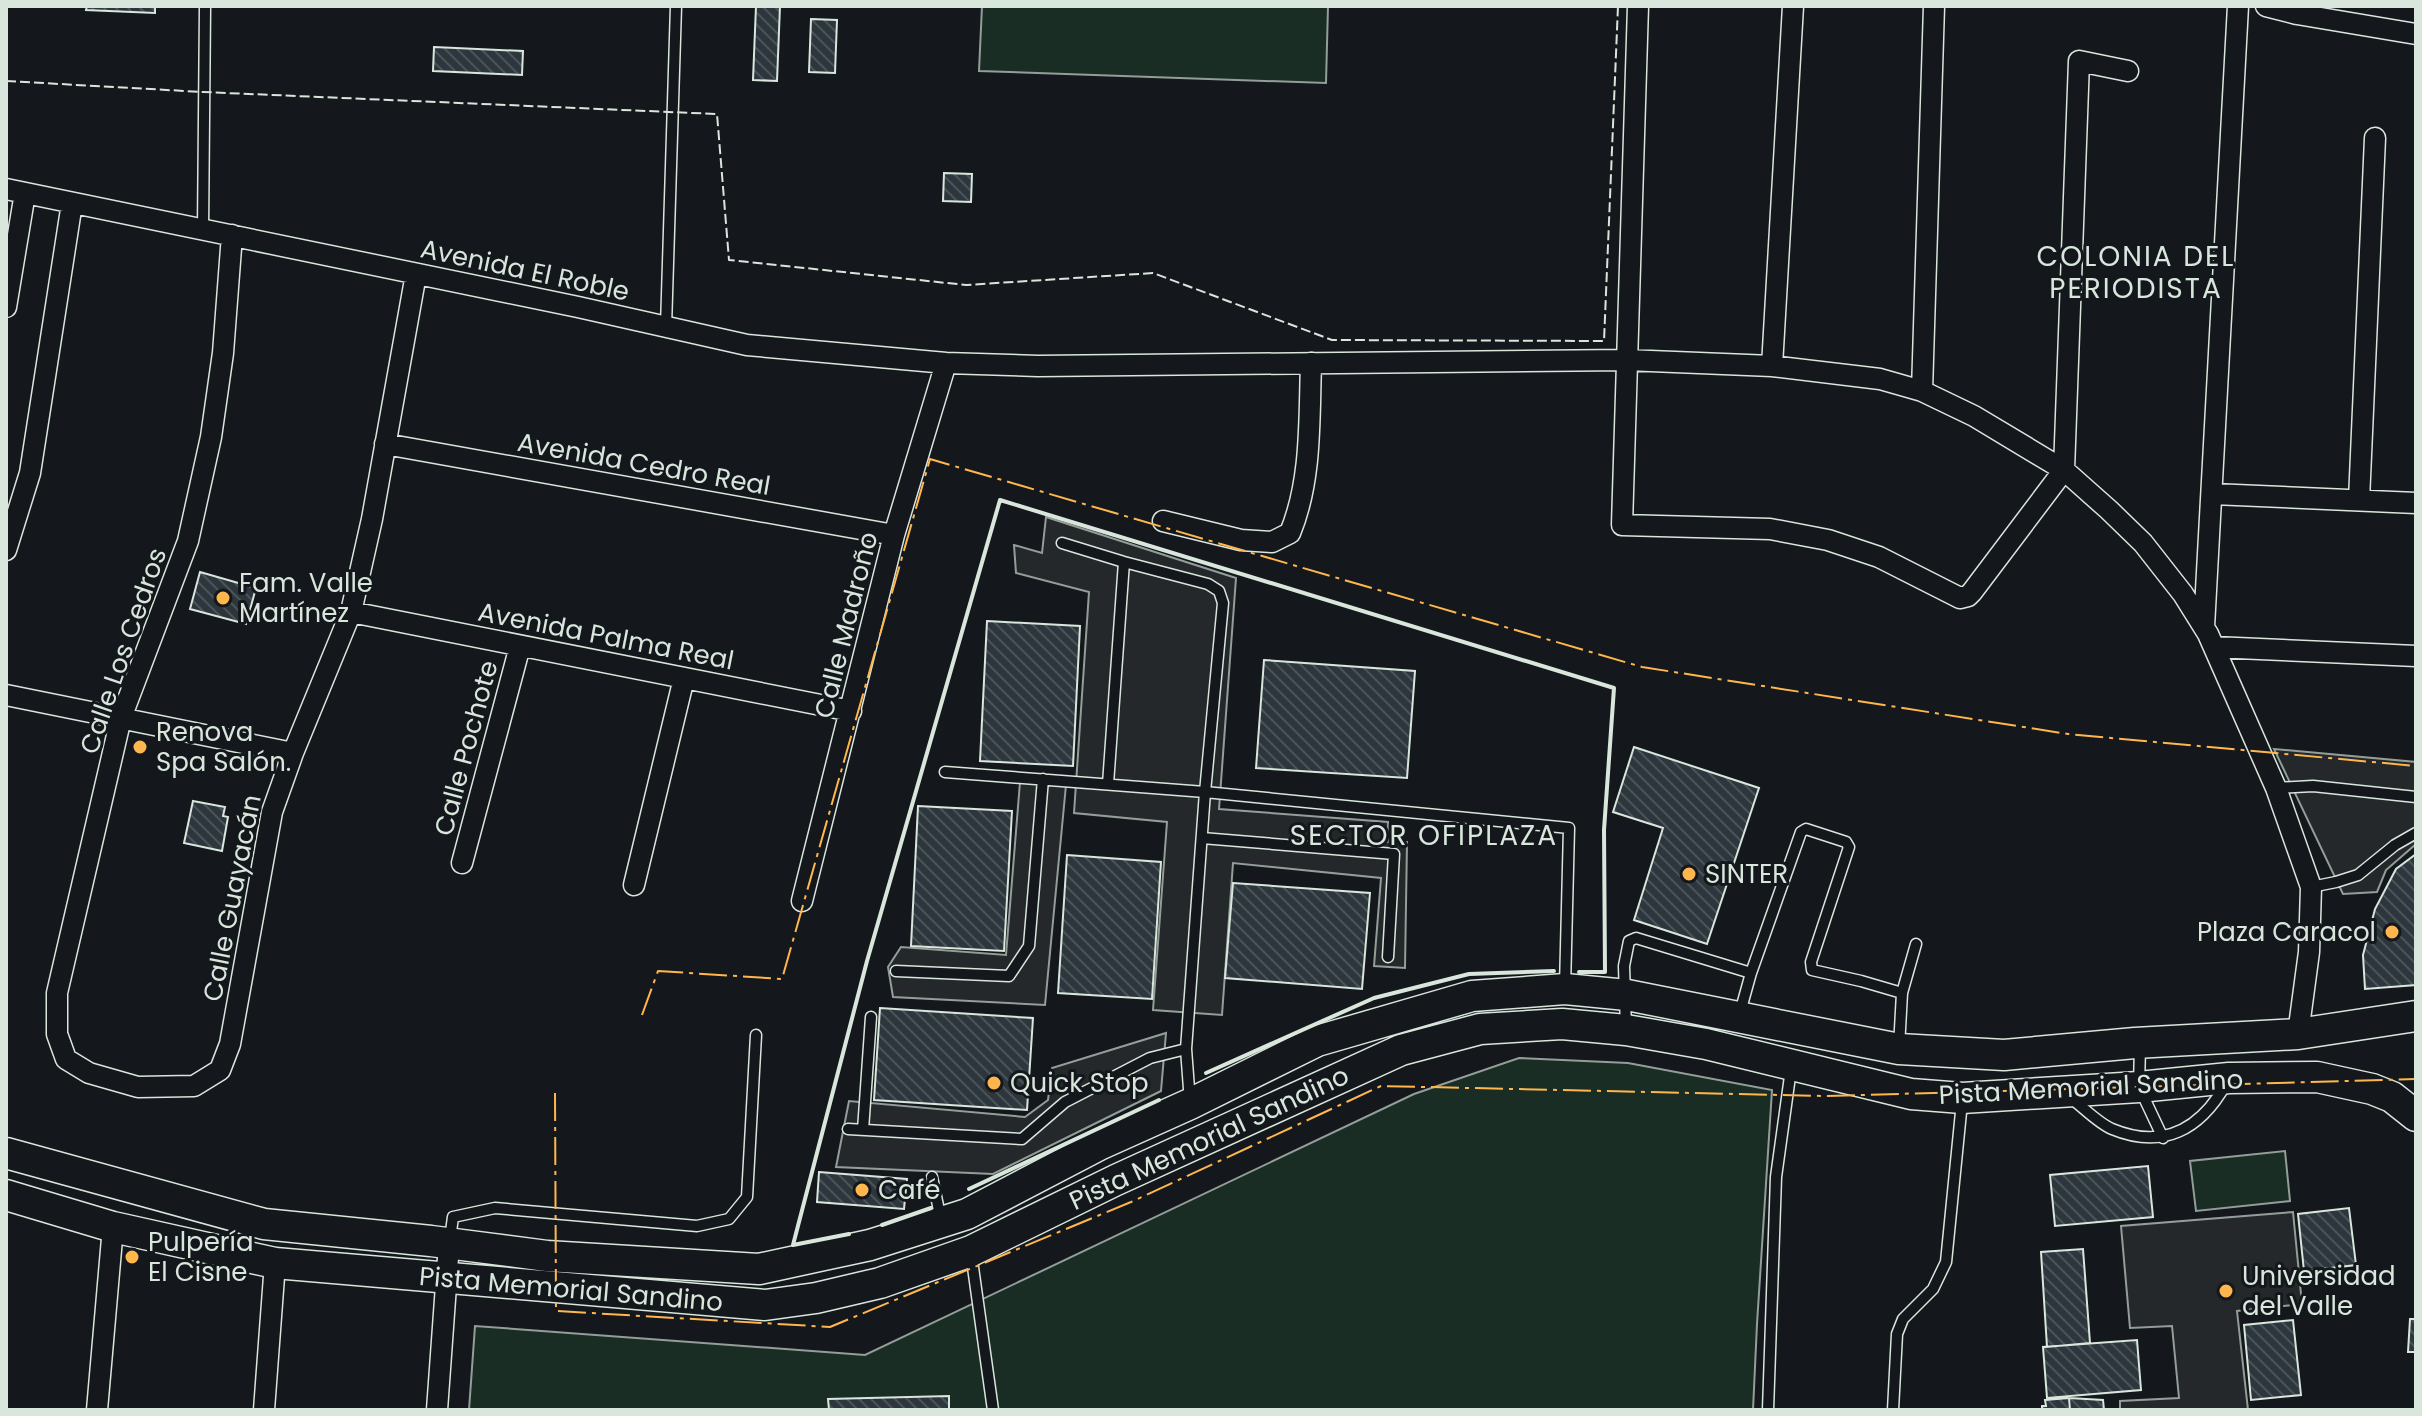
<svg xmlns="http://www.w3.org/2000/svg" width="2422" height="1416" font-family="Poppins,sans-serif">
	<defs>
		<pattern id="building-back-hatch" width="6" height="6" patternUnits="userSpaceOnUse" patternTransform="scale(2)"><rect width="6" height="6" fill="#2c363c"/><path d="M-1 5l2 2M0 0l6 6M5-1l2 2" fill="none" stroke="#4a5358"/></pattern>
	</defs>
	<rect width="100%" height="100%" fill="#14181c"/>
	<path fill="#1a2d24" stroke="#939e99" stroke-width="2" d="M982,6H1328L1326,83L979,71Z
		M1519,1058L1628,1063L1772,1090L1757,1324L1753,1410H469L475,1326L865,1355L1414,1094Z
		M2285,1151L2290,1201L2196,1211L2190,1161Z"/>
	<path fill="#24282b" stroke="#939e99" stroke-width="2" d="M1046,517L1236,578L1219,809L1388,822V842H1407L1405,968L1374,966L1381,878L1233,863L1222,1015L1153,1010L1167,822L1074,813L1089,592L1016,573L1014,545L1042,553Z
		M2274,749L2416,762V844L2386,870L2377,892L2343,894Z
		M1020,782L1066,785L1045,1005L893,997L888,967L901,947L1006,955Z
		M1166,1033L1161,1091L993,1174L836,1167L849,1101L1025,1117L1048,1100L1052,1068Z
		M2293,1212L2302,1304L2237,1311L2248,1410H2120V1401L2179,1398L2172,1326L2130,1328L2121,1226Z"/>
	<path fill="url(#building-back-hatch)" stroke="#d8e6dc" stroke-width="2" d="M87,6H155V13L86,10Z
		M756,6H780L777,81L753,80Z
		M811,19L837,20L835,73L809,72Z
		M434,47L523,51L522,75L433,71Z
		M944,173L972,174L971,202L943,201Z
		M200,572L256,588L246,624L190,609Z
		M987,621L1080,626L1073,766L980,761Z
		M1264,660L1415,671L1407,778L1256,768Z
		M1634,747L1759,788L1707,944L1634,920L1663,828L1613,812Z
		M193,801L225,807L223,816L228,817L222,851L184,843Z
		M918,806L1012,811L1004,951L911,946Z
		M2416,854V985L2365,989L2363,955L2375,909L2396,869Z
		M1067,855L1161,862L1152,999L1058,993Z
		M1233,883L1370,893L1362,989L1225,978Z
		M880,1008L1033,1018L1027,1110L874,1100Z
		M2148,1166L2153,1217L2055,1226L2050,1175Z
		M819,1172L907,1179L904,1209L817,1202Z
		M2349,1208L2356,1265L2304,1271L2298,1214Z
		M2083,1249L2090,1343L2047,1347L2041,1252Z
		M2410,1319H2416V1352H2408Z
		M2293,1320L2301,1395L2251,1400L2244,1325Z
		M2137,1340L2141,1390L2047,1398L2043,1347Z
		M949,1396V1410H829L828,1399Z
		M2069,1398L2070,1410H2042V1406H2046L2045,1400Z
		M2069,1398L2103,1400L2104,1410H2070Z"/>
	<g fill="none" stroke-linecap="round" stroke-linejoin="round">
		<g stroke="#d8e6dc" stroke-width="13">
			<path id="service" d="M203,230L205,6
				M666,327L676,6
				M1062,543L1124,562L1208,584L1219,591L1223,603L1205,792L1186,1049L1190,1102
				M945,772L1205,792L1569,828L1565,987
				M1108,784L1124,562
				M2276,788L2313,786L2416,797
				M1202,838L1394,854L1388,957
				M2311,887L2336,882L2358,875L2395,845L2416,833
				M896,971L1009,976L1029,946L1043,779
				M1739,1016L1751,973L1801,832L1806,829L1846,842L1849,847L1811,962L1812,970L1861,981L1902,993
				M1626,1028L1624,966L1629,941L1636,938L1751,973
				M2140,1045L2139,1087L2163,1138
				M1899,1047L1902,993L1916,944
				M2072,1099C2084,1108 2098,1123 2112,1129C2163,1150 2200,1130 2226,1084
				M848,1129L1022,1139L1065,1102L1150,1058L1186,1049
				M863,1130L871,1017
				M932,1177L941,1220
				M450,1239L453,1217L495,1208L697,1226L729,1219L747,1197L756,1035
				M971,1253L993,1410
				M1768,1410L1776,1177L1791,1069
				M1893,1410L1897,1334L1903,1319L1933,1289L1946,1262L1962,1102"/>
		</g>
		<g stroke="#d8e6dc" stroke-width="23">
			<path id="minor" d="M1638,6L1622,525L1770,529L1828,540L1879,557L1960,598L1968,596L1972,592L2064,470L2079,61L2128,71
				M2266,6L2297,14L2416,34
				M6,189L578,307L747,345L946,363L1038,366L1626,360L1772,366L1880,379L1922,391L1974,416L2064,470L2109,510L2143,543L2183,594L2208,634L2276,788L2311,887L2309,952L2298,1034
				M232,235L223,353L211,437L188,541L121,718L57,993V1034L66,1059L89,1073L138,1087L194,1086L220,1070L230,1044L272,812L293,753L351,612L372,519L416,274
				M6,307L25,193
				M1772,366L1793,6
				M1922,391L1934,6
				M385,444L894,535
				M2213,494L2416,503
				M2359,500L2375,138
				M1163,521L1241,540L1272,542L1290,533C1312,480 1309,419 1311,363
				M6,550L30,473L72,203
				M351,612L851,711
				M2204,627L2238,6
				M2214,647L2416,656
				M6,695L293,753
				M462,863L520,646
				M634,885L684,678
				M802,901L894,535L946,363
				M97,1410L113,1227
				M264,1410L275,1263
				M437,1410L449,1244"/>
		</g>
		<g stroke="#d8e6dc" stroke-width="33">
			<path id="secondary" d="M6,1153L264,1224L431,1241L547,1256L759,1269L870,1245L967,1214L1101,1144L1190,1104L1317,1041L1472,996L1565,989L1627,995L1899,1049L2004,1055L2135,1043L2298,1034L2416,1016
				M6,1195L113,1227L275,1263L765,1305L816,1298L880,1283L971,1251L1116,1180L1401,1050L1480,1029L1562,1024L1626,1030L1706,1044L1911,1094L1962,1098L2139,1087L2229,1078L2317,1077L2372,1089L2392,1097L2416,1116"/>
		</g>
		<use href="#service" stroke="#14181c" stroke-width="10"/>
		<use href="#minor" stroke="#14181c" stroke-width="20"/>
		<use href="#secondary" stroke="#14181c" stroke-width="30"/>
		<path stroke="#d8e6dc" stroke-width="2" stroke-dasharray="10 4" stroke-linecap="butt" d="M6,81L203,92L717,114L729,260L966,285L1153,273L1332,340L1604,341L1618,6"/>
		<path stroke="#d8e6dc" stroke-width="4" d="M1206,1073L1374,998L1469,974L1554,971
			M969,1189L1159,1100
			M882,1225L931,1208
			M849,1234L793,1245L867,961L1000,500L1614,688L1604,830L1605,972H1579"/>
		<path stroke="#ffb74d" stroke-width="2" stroke-dasharray="28 6 4 6" stroke-linecap="butt" d="M642,1015L658,971L782,979L930,459L1642,667L2068,734L2416,766
			M555,1093L556,1311L830,1327L1131,1202L1381,1086L1826,1096L2416,1079"/>
	</g>
	<g fill="#ffb74d" stroke="#14181c" stroke-width="3">
		<circle cx="223" cy="598" r="8"/>
		<circle cx="140" cy="747" r="8"/>
		<circle cx="1689" cy="874" r="8"/>
		<circle cx="2392" cy="932" r="8"/>
		<circle cx="994" cy="1083" r="8"/>
		<circle cx="862" cy="1190" r="8"/>
		<circle cx="132" cy="1257" r="8"/>
		<circle cx="2226" cy="1291" r="8"/>
	</g>
	<g text-anchor="middle" stroke-width="6" stroke-linejoin="round" paint-order="stroke">
		<g font-size="26" fill="#d8e6dc" stroke="#14181c">
			<text transform="translate(525 270) rotate(12)" y="9">Avenida El Roble</text>
			<text transform="translate(644 464) rotate(10)" y="9">Avenida Cedro Real</text>
			<text transform="translate(846 625) rotate(-76)" y="9">Calle Madroño</text>
			<text transform="translate(606 636) rotate(11)" y="9">Avenida Palma Real</text>
			<text transform="translate(123 651) rotate(-71)" y="9">Calle Los Cedros</text>
			<text transform="translate(466 748) rotate(-75)" y="9">Calle Pochote</text>
			<text transform="translate(232 898) rotate(-79)" y="9">Calle Guayacán</text>
			<text transform="translate(2091 1087) rotate(-3)" y="9">Pista Memorial Sandino</text>
			<text transform="translate(1209 1138) rotate(-25)" y="9">Pista Memorial Sandino</text>
			<text transform="translate(571 1289) rotate(5)" y="9">Pista Memorial Sandino</text>
		</g>
		<g font-size="26" fill="#d8e6dc" stroke="#14181c" text-anchor="start">
			<text x="239" y="592">Fam. Valle<tspan x="239" dy="30">Martínez</tspan></text>
			<text x="156" y="741">Renova<tspan x="156" dy="30">Spa Salón.</tspan></text>
			<text x="1705" y="883">SINTER</text>
			<text x="2376" y="941" text-anchor="end">Plaza Caracol</text>
			<text x="1010" y="1092">Quick Stop</text>
			<text x="878" y="1199">Café</text>
			<text x="148" y="1251">Pulpería<tspan x="148" dy="30">El Cisne</tspan></text>
			<text x="2242" y="1285">Universidad<tspan x="2242" dy="30">del Valle</tspan></text>
		</g>
		<g font-size="28" letter-spacing="2" fill="#d8e6dc" stroke="#14181c">
			<text x="2136" y="266">COLONIA DEL<tspan x="2136" dy="32">PERIODISTA</tspan></text>
			<text x="1424" y="845">SECTOR OFIPLAZA</text>
		</g>
	</g>
	<rect width="2422" height="1416" fill="none" stroke="#d8e6dc" stroke-width="16"/>
</svg>
